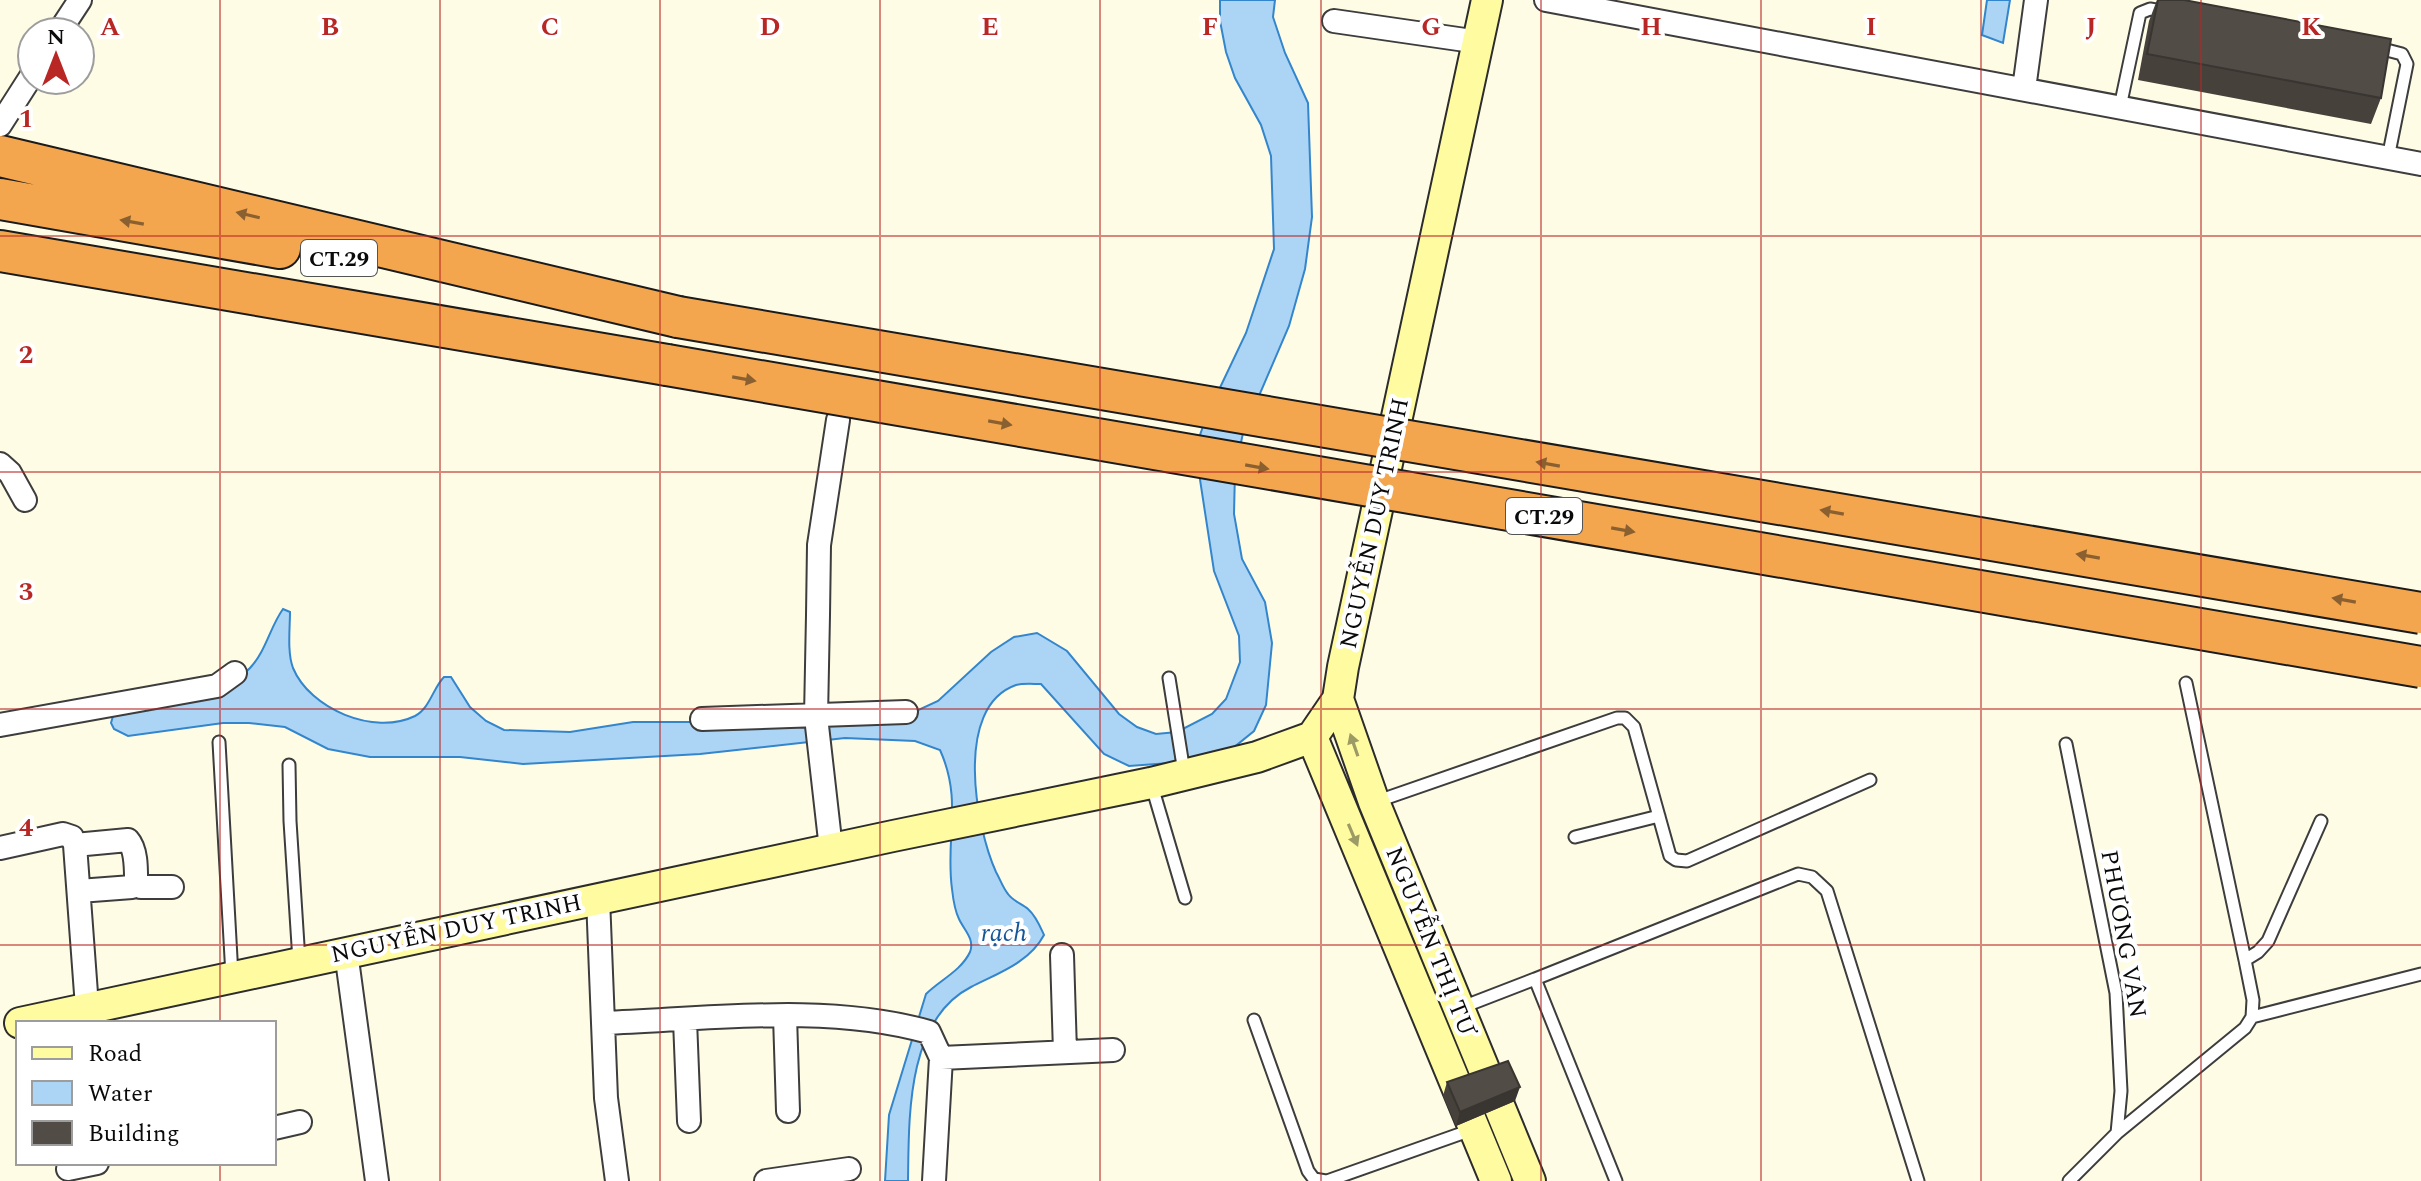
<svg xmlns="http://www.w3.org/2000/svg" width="2421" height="1181" font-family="Spectral,serif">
	<rect width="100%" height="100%" fill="#fffce6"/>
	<path fill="#acd5f5" stroke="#3385cc" stroke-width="2" d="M1220,0H1275L1273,17L1285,53L1308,103L1312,217L1305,269L1289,326L1243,433L1235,471L1234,514L1242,559L1265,602L1272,643L1266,705L1254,731L1228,752L1197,761L1129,766L1104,754L1041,684C1033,684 1023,683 1016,685C953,707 976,828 996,872C1000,879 1003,888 1008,894C1013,901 1022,904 1028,909C1036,916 1040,926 1044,935C1029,963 998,973 971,987C906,1020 909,1119 908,1181H885L889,1115L926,994C940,980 961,971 970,952C975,939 964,930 959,919C955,911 953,898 952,889C945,839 963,801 940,750L915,741L845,738L700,754L523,764L460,757H370L328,749L285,727L249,723H223L128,736L114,729L111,723L113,716C120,712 127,706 135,704C173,693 221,700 250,668C266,651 270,627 283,609L290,612C290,628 287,652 293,668C310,709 374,736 415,716C430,708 433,688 444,677H451L470,707L486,721L504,730L570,732L633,722H742L912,713L938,701L991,652L1014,637L1037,633L1067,651L1119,714L1137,727L1156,734L1177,732L1212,714L1226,699L1240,662L1239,636L1214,571L1197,460L1200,435L1207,415L1246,333L1274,249L1271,156L1261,125L1235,78L1226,52L1220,21Z
		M1987,0H2010L2003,43L1982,35Z"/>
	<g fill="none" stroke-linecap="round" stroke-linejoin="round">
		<g stroke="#3d3d3d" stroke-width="15">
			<path id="lane" d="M2375,47L2402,54L2407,64L2388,158
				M2120,107L2140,13L2150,9L2168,12
				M1169,678L1184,772
				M2186,683L2245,960L2253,1000L2252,1017
				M219,742L232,976
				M2066,744L2116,993L2121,1091L2117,1133
				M289,765L290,821L299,961
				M1151,783L1185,898
				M1375,802L1617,718H1625L1634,727L1670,856L1676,860L1687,861L1870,780
				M1575,837L1659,816
				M2245,960L2258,952L2268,941L2321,821
				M1460,1008L1535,979
				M1254,1020L1308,1171L1314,1179L1326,1181
				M1327,1181L1474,1129
				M1616,1181L1535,979L1798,874L1812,877L1827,891L1918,1181
				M2069,1181L2117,1133L2245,1028L2252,1017L2421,974"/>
		</g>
		<g stroke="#3d3d3d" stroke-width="26">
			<path id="street" d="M1546,0L2421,164
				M1334,21L1479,42
				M59,32L80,0
				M2024,89L2036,0
				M0,125L32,75
				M0,464L10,473L25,500
				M702,719L906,712
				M0,725L217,686L235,673
				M75,845L128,840C137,850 136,871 136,884L132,887L79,891
				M0,848L63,834L72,837L75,845L87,1007
				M831,849L816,717L818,615L819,545L838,420
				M136,884L141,887H172
				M598,898L606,1098L617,1181
				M346,952L377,1181
				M1062,955L1065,1052
				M785,1016L788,1111
				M685,1020L689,1121
				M604,1023C709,1019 828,1003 929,1032L941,1058L1113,1050
				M274,1128L300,1122
				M68,1169L97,1163
				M766,1181L849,1169
				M934,1181L941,1058"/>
		</g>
		<g stroke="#2c2c2c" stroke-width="34">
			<path id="secondary" d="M1338,699L1374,802L1530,1181
				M1312,737L1496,1181
				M20,1023L893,836L1151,783L1257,757L1312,737L1338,699L1343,667L1487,0"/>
		</g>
		<g stroke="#1b1b1b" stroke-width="44">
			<path id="highway" d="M0,156L678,317
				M0,199L280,248
				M0,251L667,365"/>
		</g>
		<use href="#lane" stroke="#fff" stroke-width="11"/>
		<use href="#street" stroke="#fff" stroke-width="22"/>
		<use href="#secondary" stroke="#fffba1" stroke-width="30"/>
		<use href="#highway" stroke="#f4a64f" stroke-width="40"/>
		<g stroke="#1b1b1b" stroke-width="44" stroke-linecap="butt">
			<path id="highway-bridge" d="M678,317L2421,613
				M667,365L2421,667"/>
		</g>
		<use href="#highway-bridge" stroke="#f4a64f" stroke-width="40"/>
	</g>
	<path fill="#47413c" d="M2157,0H2184L2381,98L2371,124L2138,80L2149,21Z
		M1447,1082L1515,1101L1456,1126L1443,1096Z"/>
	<path fill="#393531" d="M1520,1087L1515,1101L1456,1126L1460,1112Z"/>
	<path fill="#524c46" stroke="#393531" stroke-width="2" d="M2158,0H2184L2391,39L2381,98L2147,54Z
		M1508,1061L1520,1087L1460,1112L1447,1082Z"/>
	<defs><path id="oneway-solid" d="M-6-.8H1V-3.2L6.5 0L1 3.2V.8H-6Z" transform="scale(2)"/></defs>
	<g fill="#8b6030">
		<use href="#oneway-solid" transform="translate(248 215) rotate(-167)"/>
		<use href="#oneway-solid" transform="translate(132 222) rotate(-170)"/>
		<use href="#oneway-solid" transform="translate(744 379) rotate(10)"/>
		<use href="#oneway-solid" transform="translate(1000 423) rotate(10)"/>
		<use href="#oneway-solid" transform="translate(1548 464) rotate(-170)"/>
		<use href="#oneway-solid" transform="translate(1257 467) rotate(10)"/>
		<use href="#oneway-solid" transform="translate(1832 512) rotate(-170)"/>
		<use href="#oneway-solid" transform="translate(1623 530) rotate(10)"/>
		<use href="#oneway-solid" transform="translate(2088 556) rotate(-170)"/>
		<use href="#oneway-solid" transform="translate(2344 600) rotate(-170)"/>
	</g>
	<g fill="#9d9b65">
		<use href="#oneway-solid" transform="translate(1354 745) rotate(-109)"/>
		<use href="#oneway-solid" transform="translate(1353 835) rotate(67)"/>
	</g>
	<path fill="none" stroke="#b82724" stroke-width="2" stroke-opacity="0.55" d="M220,0V1023M440,0V1181M660,0V1181M880,0V1181M1100,0V1181M1321,0V1181M1541,0V1181M1761,0V1181M1981,0V1181M2201,0V1181M0,236H2421M0,472H2421M0,709H2421M0,945H2421M220,1163V1181"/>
	<g text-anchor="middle" stroke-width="8" stroke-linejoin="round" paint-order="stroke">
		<g fill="#fff" stroke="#545454" stroke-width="2">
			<rect x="301" y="240" width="76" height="36" rx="6"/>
			<rect x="1506" y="498" width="76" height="36" rx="6"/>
		</g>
		<g font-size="22" font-weight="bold" fill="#0a0a0a">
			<text x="339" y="266">CT.29</text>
			<text x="1544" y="524">CT.29</text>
		</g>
		<g font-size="24" fill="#0a0a0a" stroke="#fff">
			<text transform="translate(1374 523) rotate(-78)" y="8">NGUYỄN DUY TRINH</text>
			<text transform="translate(456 928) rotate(-12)" y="8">NGUYỄN DUY TRINH</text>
			<text transform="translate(2124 934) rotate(80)" y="8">PHƯƠNG VÂN</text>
			<text transform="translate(1431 941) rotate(68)" y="8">NGUYỄN THỊ TƯ</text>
		</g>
		<g font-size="26" font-style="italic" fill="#155799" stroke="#fff">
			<text x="1004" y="941">rạch</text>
		</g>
	</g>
	<g font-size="26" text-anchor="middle" font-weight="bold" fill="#b82724" stroke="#fff" stroke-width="8" stroke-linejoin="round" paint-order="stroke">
		<text x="110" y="35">A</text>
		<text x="330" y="35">B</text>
		<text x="550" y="35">C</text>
		<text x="770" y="35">D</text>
		<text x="990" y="35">E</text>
		<text x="1210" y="35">F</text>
		<text x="1431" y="35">G</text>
		<text x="1651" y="35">H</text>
		<text x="1871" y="35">I</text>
		<text x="2091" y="35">J</text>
		<text x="2311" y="35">K</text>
		<text x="26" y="127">1</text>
		<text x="26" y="363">2</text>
		<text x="26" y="600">3</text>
		<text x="26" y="836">4</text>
	</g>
	<rect x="16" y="1021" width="260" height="144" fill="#ffffff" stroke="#9d9d9d" stroke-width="2"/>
	<rect x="32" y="1047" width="40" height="12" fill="#fffba1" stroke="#9d9d9d" stroke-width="2"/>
	<text x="88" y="1061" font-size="24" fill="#0a0a0a">Road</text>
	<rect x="32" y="1081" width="40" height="24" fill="#acd5f5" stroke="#9d9d9d" stroke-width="2"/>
	<text x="88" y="1101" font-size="24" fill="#0a0a0a">Water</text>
	<rect x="32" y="1121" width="40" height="24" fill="#524c46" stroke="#9d9d9d" stroke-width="2"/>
	<text x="88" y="1141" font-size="24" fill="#0a0a0a">Building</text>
	<g transform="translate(56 56)"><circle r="38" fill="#ffffff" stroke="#9d9d9d" stroke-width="2"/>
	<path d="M0-6L14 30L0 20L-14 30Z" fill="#b82724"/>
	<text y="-12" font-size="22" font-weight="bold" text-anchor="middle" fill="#0a0a0a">N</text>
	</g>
</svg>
